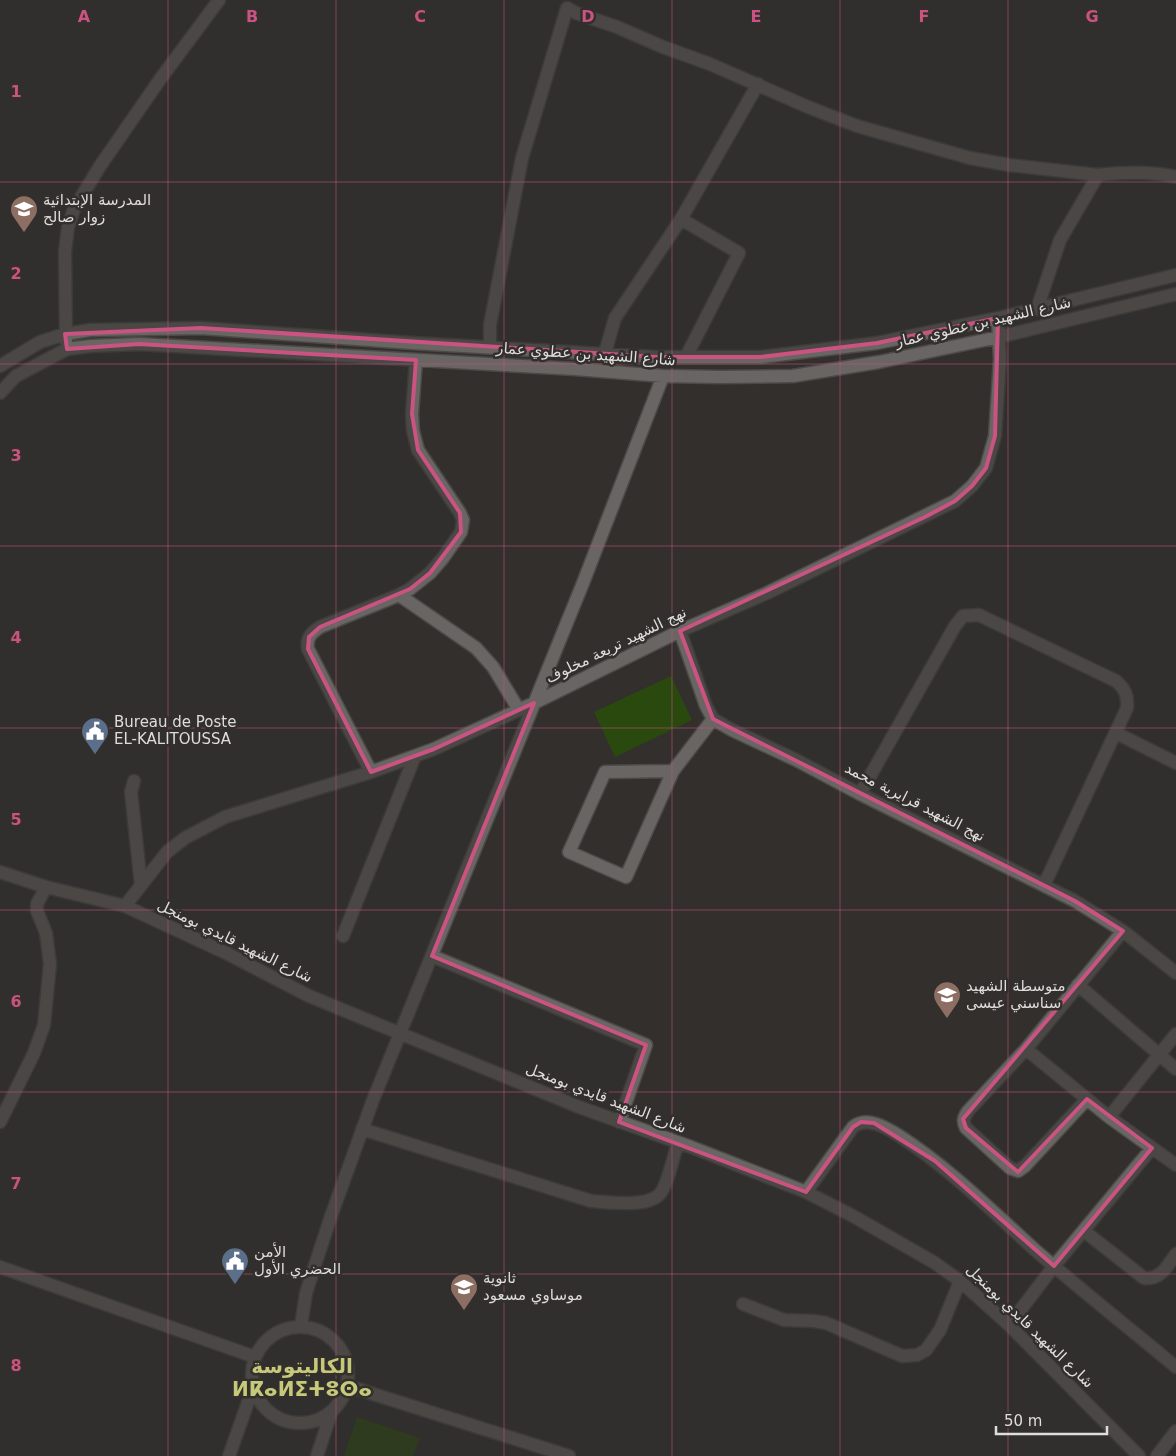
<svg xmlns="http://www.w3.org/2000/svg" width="1176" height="1456" font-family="'DejaVu Sans','Noto Naskh Arabic','Noto Sans Tifinagh',sans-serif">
	<rect width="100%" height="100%" fill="#322f2d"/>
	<path fill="#2a490f" d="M671,676L692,720L615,757L594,712Z
		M357,1417L420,1438L413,1456H344Z"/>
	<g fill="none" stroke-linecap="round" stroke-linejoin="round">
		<g stroke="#4c4a49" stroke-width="15">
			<path id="street" d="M681,219L739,253L686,357
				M1037,309L1060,240L1098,175C1125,172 1150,171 1176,177
				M66,341L65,252L68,227L74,209L100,166L161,78L219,0
				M490,347V325L522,158L567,8L576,13L617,27L663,47L710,64L808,107L857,126L970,158L1009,165L1098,175
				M605,353L615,318L681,219L758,84
				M0,366L40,342L65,334L90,330L201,328L412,343L656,357H761L877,343L998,318L1176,275
				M0,393L16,376L67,349L91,346L139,344L575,369L663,376L721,377L793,376L879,362L999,337L1176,294
				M399,595L476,648L493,667L519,710
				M680,631L706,706L713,719L732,730L796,760L860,794L1075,901L1123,931L1176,973
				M1116,733L1176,763
				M673,771L626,877L569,852L605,772L673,771L713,719
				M371,772L308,649C306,638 311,633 320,627L399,595L410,589L430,573L443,558L461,532L463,520L460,513L418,450L413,431L412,414L416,360
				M134,781L131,792L141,885
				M860,794L955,626L963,616L979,615L1116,681C1125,689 1128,695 1127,708L1044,885
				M0,872L46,887L125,906L226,953L309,996L579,1107L691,1147L806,1192L853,1216L935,1263L960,1281L1009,1325L1139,1456
				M125,906L167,852L185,838L225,817L371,772L434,749L534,703L680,631L767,593L955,501L972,486L986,468L995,436L1000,359L998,318
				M343,936L415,756
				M432,956L646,1045L619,1122
				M1078,985L1176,1069
				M1026,1049L1109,1117L1176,1165
				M1087,1099L1025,1166L1018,1171L1010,1168L966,1128C962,1121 964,1117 968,1111L1026,1049L1123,931
				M1109,1117L1176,1034
				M0,1122L34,1053L44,1025L50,964L46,933L37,911V904L46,887
				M362,1129L591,1201C608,1202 652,1209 662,1191C668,1182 674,1154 678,1143
				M806,1192L853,1127C867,1116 885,1127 898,1135C948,1167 991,1210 1035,1250C1081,1290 1129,1328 1176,1367
				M1084,1231L1144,1278C1161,1280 1167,1266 1176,1254
				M0,1267L255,1357
				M743,1304L784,1320L814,1321L826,1323L902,1356L917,1355L926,1350L940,1330L960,1281
				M1009,1325L1054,1266L1152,1148
				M301,1326L306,1293L330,1219L373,1100L583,583L663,376
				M252 1375a48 48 0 1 1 96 0a48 48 0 1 1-96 0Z
				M348,1386L569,1456
				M229,1456L253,1388
				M317,1456L331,1413"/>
		</g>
		<g stroke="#4c4a49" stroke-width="15">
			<path id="secondary" d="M1157,1456L1176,1431"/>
		</g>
		<use href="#street" stroke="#686563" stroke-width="12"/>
		<use href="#secondary" stroke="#686563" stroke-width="12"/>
	</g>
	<path d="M0 0H1176V1456H0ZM998,318L995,436L986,468L972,486L955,501L925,517L680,631L713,719L1075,901L1123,931L963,1119L966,1128L1018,1172L1087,1099L1152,1148L1054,1266L935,1161L874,1123L861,1122L853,1127L806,1192L619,1122L646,1045L432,956L534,703L434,749L371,772L308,649L309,637L320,627L410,589L430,573L461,532L460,513L418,450L412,414L416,360L139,344L67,349L65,334L201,328L656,357H761L877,343Z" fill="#322f2d" fill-opacity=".55" fill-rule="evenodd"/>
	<path fill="none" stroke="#ca5382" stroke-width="4" stroke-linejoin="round" d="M998,318L995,436L986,468L972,486L955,501L925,517L680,631L713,719L1075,901L1123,931L963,1119L966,1128L1018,1172L1087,1099L1152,1148L1054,1266L935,1161L874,1123L861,1122L853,1127L806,1192L619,1122L646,1045L432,956L534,703L434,749L371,772L308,649L309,637L320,627L410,589L430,573L461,532L460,513L418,450L412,414L416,360L139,344L67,349L65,334L201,328L656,357H761L877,343Z"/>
	<path fill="none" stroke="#ca5382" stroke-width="1" stroke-opacity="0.55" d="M168,0V1456M336,0V1456M504,0V1456M672,0V1456M840,0V1456M1008,0V1456M0,182H1176M0,364H1176M0,546H1176M0,728H1176M0,910H1176M0,1092H1176M0,1274H1176"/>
	<defs>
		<g id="school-pin" transform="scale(1.4375)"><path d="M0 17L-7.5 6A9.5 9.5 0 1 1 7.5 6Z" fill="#8d6e63" stroke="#322f2d"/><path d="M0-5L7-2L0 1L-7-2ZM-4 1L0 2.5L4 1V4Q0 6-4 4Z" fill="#fff"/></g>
		<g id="civic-pin" transform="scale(1.4375)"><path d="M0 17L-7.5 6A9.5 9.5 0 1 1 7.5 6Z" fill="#5c6f8a" stroke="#322f2d"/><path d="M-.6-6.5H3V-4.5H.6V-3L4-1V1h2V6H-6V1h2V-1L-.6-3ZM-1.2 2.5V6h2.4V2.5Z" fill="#fff"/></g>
	</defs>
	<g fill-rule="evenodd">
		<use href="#school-pin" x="24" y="209"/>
		<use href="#civic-pin" x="95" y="731"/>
		<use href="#school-pin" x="947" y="995"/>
		<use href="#civic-pin" x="235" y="1261"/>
		<use href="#school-pin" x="464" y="1287"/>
	</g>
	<g text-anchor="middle" stroke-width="5" stroke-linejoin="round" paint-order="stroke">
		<g font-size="15" fill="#dedddc" stroke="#322f2d" text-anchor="start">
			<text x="43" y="205">المدرسة الإبتدائية<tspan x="43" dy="17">زوار صالح</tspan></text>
			<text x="114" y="727">Bureau de Poste<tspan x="114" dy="17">EL-KALITOUSSA</tspan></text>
			<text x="966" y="991">متوسطة الشهيد<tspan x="966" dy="17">سناسني عيسى</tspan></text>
			<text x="254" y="1257">الأمن<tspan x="254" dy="17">الحضري الأول</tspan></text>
			<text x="483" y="1283">ثانوية<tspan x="483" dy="17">موساوي مسعود</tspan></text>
		</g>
		<g font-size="15" fill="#dedddc" stroke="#322f2d">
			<text transform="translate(983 322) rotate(-13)" y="5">شارع الشهيد بن عطوي عمار</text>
			<text transform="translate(586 354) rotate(4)" y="5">شارع الشهيد بن عطوي عمار</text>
			<text transform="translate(616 645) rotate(-26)" y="5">نهج الشهيد تريعة مخلوف</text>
			<text transform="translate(915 802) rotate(27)" y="5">نهج الشهيد قرايرية محمد</text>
			<text transform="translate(235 941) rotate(26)" y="5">شارع الشهيد قايدي بومنجل</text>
			<text transform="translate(606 1098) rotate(21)" y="5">شارع الشهيد قايدي بومنجل</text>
			<text transform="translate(1030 1326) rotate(44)" y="5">شارع الشهيد قايدي بومنجل</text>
		</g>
		<g font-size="20" font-weight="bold" fill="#c6c87a" stroke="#322f2d">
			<text x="302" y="1373">الكاليتوسة<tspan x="302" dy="23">ⵍⴽⴰⵍⵉⵜⵓⵙⴰ</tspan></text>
		</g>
	</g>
	<g font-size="16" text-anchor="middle" font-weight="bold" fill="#ca5382" stroke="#322f2d" stroke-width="5" stroke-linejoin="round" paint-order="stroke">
		<text x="84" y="22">A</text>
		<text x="252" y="22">B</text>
		<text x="420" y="22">C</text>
		<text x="588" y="22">D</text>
		<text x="756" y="22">E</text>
		<text x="924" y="22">F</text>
		<text x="1092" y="22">G</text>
		<text x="16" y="97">1</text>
		<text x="16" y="279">2</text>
		<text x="16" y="461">3</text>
		<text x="16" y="643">4</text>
		<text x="16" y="825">5</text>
		<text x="16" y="1007">6</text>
		<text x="16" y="1189">7</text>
		<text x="16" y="1371">8</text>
	</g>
	<path d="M996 1426v8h111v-8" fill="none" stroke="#dedddc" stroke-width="2.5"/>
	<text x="1004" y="1426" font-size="15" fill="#dedddc" stroke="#322f2d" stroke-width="4" paint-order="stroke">50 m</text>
</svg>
